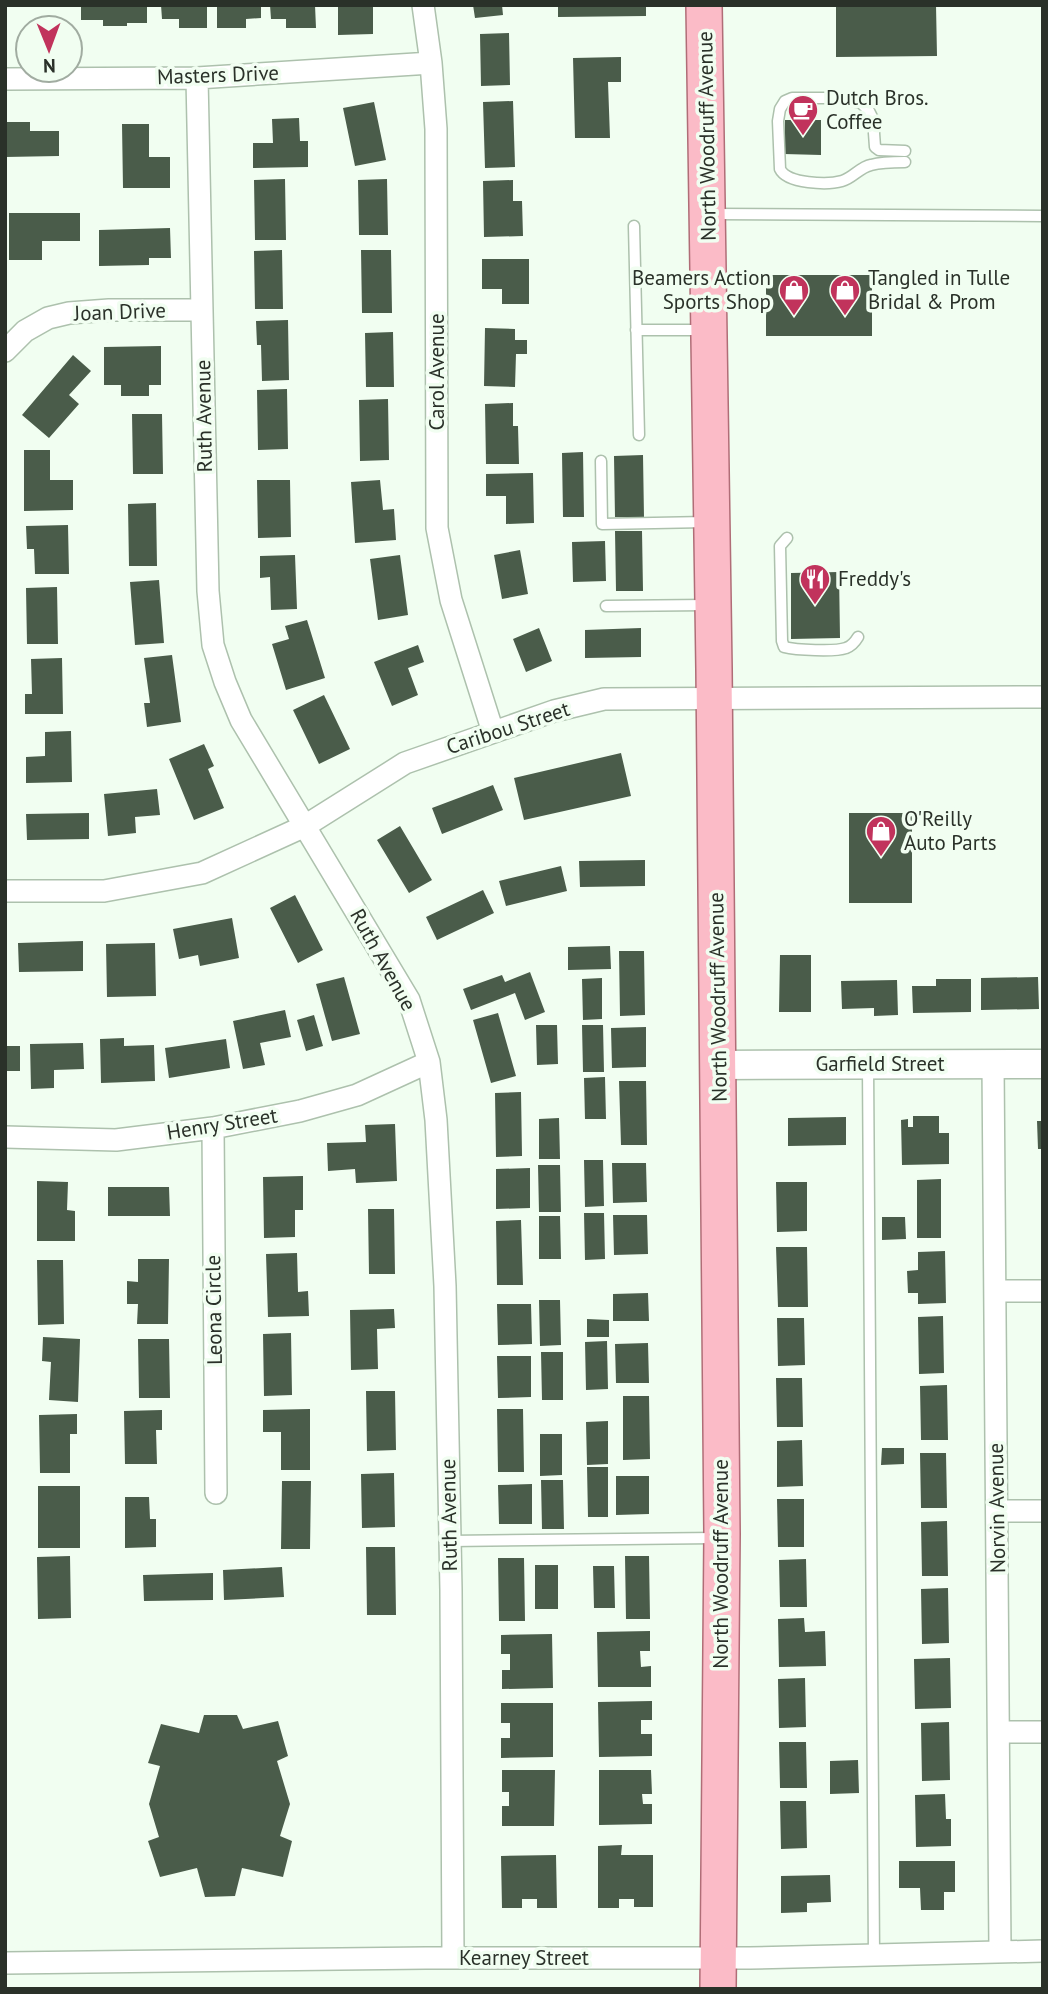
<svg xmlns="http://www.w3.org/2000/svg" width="1048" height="1994" font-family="'PT Sans',sans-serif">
	<rect width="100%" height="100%" fill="#f1fef1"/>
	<path fill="#4a5c4a" d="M81,5H147V23H127V26H103V20H81Z
		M161,5H207V28H179V19H162Z
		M217,5H261V18L246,19V28H217Z
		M270,5H315L316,28H286V19H271Z
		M338,5H373V34L338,35Z
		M473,5H502L503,15L475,18Z
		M558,5H646V16L558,17Z
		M836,5H936L937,56L836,57Z
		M509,33L510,85L481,86L480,34Z
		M621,57V82H608L610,138H575L573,58Z
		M513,101L515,167L485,168L483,102Z
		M374,102L386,160L355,166L343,108Z
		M299,118L300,141H308V167L253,168V143H273L272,119Z
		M785,120H821V155L784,154Z
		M5,122H30V131H59V156L5,157Z
		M122,124H149V157H170V188H123Z
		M285,179L286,240H255L254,180Z
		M387,179L388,235H359L358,180Z
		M513,180V201H522L523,236L484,237L483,181Z
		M9,213H80V241H42V260H9Z
		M170,228L171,258H149V265L99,266V230Z
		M282,250L283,309H255L254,251Z
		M361,250H391L392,313H362Z
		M482,259H529V304H502V289H482Z
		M766,275H872V336H766Z
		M288,320L289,380L262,381L261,345H257L256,321Z
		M485,328L515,329V340H527V354H516L515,387L484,386Z
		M393,332L394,387H366L365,333Z
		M161,346V385H149V396H121V385H104V347Z
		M73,355L91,371L69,395L79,404L49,438L22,415Z
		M287,389L288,449L258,450L257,390Z
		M388,399L389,460L360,461L359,400Z
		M513,403V426H518L519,464H486L485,404Z
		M132,414H162L163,474H133Z
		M24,450H50V480H73V510L24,511Z
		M583,452L584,517H563L562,453Z
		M643,455L644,517H615L614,456Z
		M533,473L534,523L506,524V496H486V474Z
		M257,480H290L291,537L258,538Z
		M380,480L383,510L394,509L396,540L355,543L351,482Z
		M156,503L157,566H129L128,504Z
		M68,525L69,574H35L34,549H27L26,526Z
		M615,531H642L643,591H616Z
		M605,541L606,581L573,582L572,542Z
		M520,550L528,594L502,599L494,555Z
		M295,555L297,609L271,610L270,577L260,578V556Z
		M400,555L408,615L378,620L370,559Z
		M839,572L840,638L791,639V573Z
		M159,580L164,643L135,645L130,582Z
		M57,587L58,644H27L26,588Z
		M307,620L325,678L286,690L272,644L289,639L285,626Z
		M539,628L552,661L526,672L513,639Z
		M641,628V657L585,658V630Z
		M418,645L424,662L408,668L418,695L392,706L374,662Z
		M172,655L181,722L147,727L144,703H150L144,658Z
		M62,658L63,714H25V694H32L31,659Z
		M324,695L350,749L319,764L293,710Z
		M71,731L72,782L26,783V757L45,756V732Z
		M204,744L214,766L208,769L224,808L194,820L169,759Z
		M621,753L631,796L524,820L514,778Z
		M493,785L503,810L442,834L432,808Z
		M157,789L160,815L135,817L136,833L108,836L104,794Z
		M89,813V839L27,840L26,814Z
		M849,813H912V903H849Z
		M400,826L432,880L409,893L377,840Z
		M645,860V886L580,887L579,861Z
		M561,866L567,891L506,906L499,881Z
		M483,890L494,913L437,940L426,917Z
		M295,895L323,950L298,963L270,908Z
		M232,918L239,958L200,966L198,955L179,959L173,929Z
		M83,941V971L19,972L18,943Z
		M155,943L156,996L107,997L106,944Z
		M610,946L611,969L568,970V947Z
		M619,951H644L645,1015L620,1016Z
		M780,955H811V1012H779Z
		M530,972L545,1012L525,1020L515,993L471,1010L463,989L502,975L505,982Z
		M344,977L360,1034L332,1041L316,984Z
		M1038,977L1039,1009L981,1010V978Z
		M602,978V1019L583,1020L582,979Z
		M936,979H971V1012L913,1013L912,986H936Z
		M897,980L898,1015L874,1016V1008L842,1009L841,981Z
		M285,1010L291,1037L260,1043L265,1065L243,1069L233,1021Z
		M498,1013L516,1076L491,1083L473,1020Z
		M314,1015L323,1046L306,1051L297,1020Z
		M536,1025H557L558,1064L537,1065Z
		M582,1025H603L604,1072H583Z
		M646,1027V1067L612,1068L611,1028Z
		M124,1038V1046L154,1045L155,1081L101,1083L100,1039Z
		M226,1039L230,1068L169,1078L165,1048Z
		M83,1043L84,1069L54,1070V1088L31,1089L30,1044Z
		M5,1046H20V1071H5Z
		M605,1077L606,1119H585L584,1078Z
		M619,1081H646L647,1145H621Z
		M521,1092L522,1156L496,1157L495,1093Z
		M913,1116H939V1133H949V1164L902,1165L901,1120L908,1119V1127H913Z
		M846,1117V1145L788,1146V1118Z
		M559,1118L560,1159H539V1119Z
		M1037,1121H1043V1149H1038Z
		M395,1124L397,1181L356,1183L355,1169L328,1171L327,1143L366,1142L365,1125Z
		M584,1160H603L604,1206L585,1207Z
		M612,1163H646L647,1202L613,1203Z
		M538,1165H560L561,1212H539Z
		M530,1168V1208L496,1209V1169Z
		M303,1176V1210H295V1237L264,1238L263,1177Z
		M941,1179V1238H917V1180Z
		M37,1181L68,1182L67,1210L75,1211V1241H37Z
		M776,1182H807V1231L777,1232Z
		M108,1187H169L170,1216H108Z
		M368,1209H394L395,1274H369Z
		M584,1213H604L605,1259L585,1260Z
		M613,1215H647L648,1254L614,1255Z
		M539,1216H560L561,1259H539Z
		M882,1217H905L906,1239L882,1240Z
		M521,1220L523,1285H497L496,1221Z
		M776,1247H807L808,1307H778Z
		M945,1251L946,1303L918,1304V1293H908L907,1271L918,1270V1252Z
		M297,1253L298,1292L308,1291L309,1316L268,1317L266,1254Z
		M138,1259H169L168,1324H137L138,1304H127V1281L138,1282Z
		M37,1260H63L64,1324L38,1325Z
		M648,1293L649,1321H613V1294Z
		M539,1300H560L561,1345L540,1346Z
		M497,1304H531L532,1344L498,1345Z
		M394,1309L395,1328L377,1329L378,1369L351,1370L350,1310Z
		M943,1316L944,1373L919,1374L918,1317Z
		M777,1318H804L805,1365L778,1366Z
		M587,1319L609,1320V1337H587Z
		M291,1333L292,1395L264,1396L263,1334Z
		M43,1337L80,1339L78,1402L49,1400L51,1362L42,1361Z
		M138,1339H169L170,1398H139Z
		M607,1341L608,1389L586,1390L585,1342Z
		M648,1343L649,1383H616L615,1344Z
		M541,1352H563V1400H542Z
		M497,1356H531V1397L498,1398Z
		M776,1378H802L803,1427H777Z
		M947,1385L948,1440H921L920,1386Z
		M366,1391H395L396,1450L367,1451Z
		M623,1396H649L650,1459L623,1460Z
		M310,1409V1470H281V1432H263V1410Z
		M497,1409H523L524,1472H498Z
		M162,1410V1430H156L157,1464H125L124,1411Z
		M77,1414V1434H70V1473H40L39,1415Z
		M608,1421V1464L587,1465L586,1422Z
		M540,1434H562V1475L540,1476Z
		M802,1440L803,1486L777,1487V1441Z
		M882,1448H904V1464L881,1465Z
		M920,1453H946L947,1508H921Z
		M587,1467H608V1517H588Z
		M394,1473L395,1527L362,1528L361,1474Z
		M616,1476H649V1514L616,1515Z
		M541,1480H563L564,1529H542Z
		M282,1481H311L310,1549H281Z
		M532,1484V1524H499L498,1485Z
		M38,1486H80V1548H38Z
		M125,1497H149L150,1519H156V1547L125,1548Z
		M777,1499H804V1547H778Z
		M947,1521L948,1576H922L921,1522Z
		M366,1547H395L396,1615H367Z
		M70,1556L71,1618L38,1619L37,1557Z
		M625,1556H649L650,1619H626Z
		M498,1558H524L525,1621H499Z
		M806,1559L807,1607H780L779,1560Z
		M535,1565H558V1609H535Z
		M593,1566H614L615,1608H594Z
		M282,1567L284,1597L224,1600L223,1570Z
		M213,1573V1600L144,1601L143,1575Z
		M948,1588L949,1643L922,1644L921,1589Z
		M804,1618L805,1632L825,1631L826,1666L779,1667L778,1619Z
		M650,1631V1651H640L641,1667L651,1666V1687H598L597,1632Z
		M552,1634L553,1688L502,1689V1670H510V1654H501V1635Z
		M950,1658L951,1708L915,1709L914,1659Z
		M805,1678L806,1727L779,1728L778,1679Z
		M652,1701V1720H641V1734H652V1756L599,1757L598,1702Z
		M501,1703H553V1757L501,1758V1738H510V1723H501Z
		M204,1715H237L243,1729L278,1721L288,1756L277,1761L290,1804L280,1836L292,1841L283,1877L242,1868L235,1896L205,1897L197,1868L160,1877L148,1841L159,1837L149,1804L160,1766L148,1763L161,1724L199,1733Z
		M949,1722L950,1780L922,1781L921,1723Z
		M779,1742H806L807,1788H780Z
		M858,1760L859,1793L830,1794V1761Z
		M502,1770H555L554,1826H502V1806H509V1792H502Z
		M599,1770H651L652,1794H642L643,1804H652V1824L599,1825Z
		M945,1794L946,1819H951V1846L916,1847L915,1795Z
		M780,1801H806L807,1848L781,1849Z
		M622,1845L621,1855H653V1907H634V1899H619V1908H598V1846Z
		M556,1855L557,1908H537V1899H522V1908H502L501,1856Z
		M899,1861H955V1892H944V1910H921L920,1888H899Z
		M830,1875L831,1902L807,1903V1912L781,1913V1876Z"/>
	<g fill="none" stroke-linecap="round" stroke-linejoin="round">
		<g stroke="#adc1ad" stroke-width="13">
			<path id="service" d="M905,162C894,162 882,162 871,165C860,167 853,178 842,181C828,185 787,184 780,169L778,121L780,109L785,101L792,98H836L861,103L869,111L873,119L875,147L879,150L905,151
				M713,214L1043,216
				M634,226L639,435
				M636,330H703
				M601,461L602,524L706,522
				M787,538L780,546L782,641L784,647C796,650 835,652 846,648C852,646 855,642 858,637
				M606,606L707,605
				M868,1065L874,1955
				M450,1541L716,1538"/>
		</g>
		<g stroke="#adc1ad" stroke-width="24">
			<path id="minor" d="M423,5L431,63L436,129L437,528L451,600L493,732
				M197,78L208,591L213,645L225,682L241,720L409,1000L429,1062L436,1120L445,1286L451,1590L453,1958
				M5,79L197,78L431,63
				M5,351L25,331L48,318L69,313L109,310H201
				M5,891H104L202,873L305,826L405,763L554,711L604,699L1043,697
				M993,1064L1000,1951
				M213,1128L216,1493
				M5,1137L116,1140L213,1128L300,1111L357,1095L429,1062
				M995,1291H1043
				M998,1511H1043
				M999,1732H1043
				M5,1963L426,1958H750L1043,1951"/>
		</g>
		<g stroke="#adc1ad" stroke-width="31">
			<path id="tertiary" d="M718,1065L1043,1064"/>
		</g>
		<g stroke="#b06d77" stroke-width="38">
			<path id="primary" d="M704,5L714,669L722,1534L718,1989"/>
		</g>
		<use href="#service" stroke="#fff" stroke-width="10"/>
		<use href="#minor" stroke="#fff" stroke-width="21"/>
		<use href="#tertiary" stroke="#fff" stroke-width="28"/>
		<use href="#primary" stroke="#fbbbc7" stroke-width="35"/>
	</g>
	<defs>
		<g id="cafe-pin" transform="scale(1.575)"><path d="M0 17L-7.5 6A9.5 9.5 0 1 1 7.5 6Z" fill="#c1335c" stroke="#f1fef1"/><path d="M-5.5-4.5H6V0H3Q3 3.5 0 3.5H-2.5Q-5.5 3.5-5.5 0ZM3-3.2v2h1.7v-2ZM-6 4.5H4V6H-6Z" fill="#fff"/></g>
		<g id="shop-pin" transform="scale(1.575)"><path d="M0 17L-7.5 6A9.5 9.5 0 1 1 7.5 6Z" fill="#c1335c" stroke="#f1fef1"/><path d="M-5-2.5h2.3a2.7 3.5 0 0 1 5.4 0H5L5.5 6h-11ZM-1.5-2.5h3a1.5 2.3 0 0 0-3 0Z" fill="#fff"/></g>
		<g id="restaurant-pin" transform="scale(1.575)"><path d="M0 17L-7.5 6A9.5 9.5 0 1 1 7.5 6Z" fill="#c1335c" stroke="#f1fef1"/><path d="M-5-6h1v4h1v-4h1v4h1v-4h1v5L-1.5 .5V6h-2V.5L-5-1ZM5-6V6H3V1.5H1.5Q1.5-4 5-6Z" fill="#fff"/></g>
	</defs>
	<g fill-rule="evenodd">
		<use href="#cafe-pin" x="803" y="110"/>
		<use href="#shop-pin" x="794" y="290"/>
		<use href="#shop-pin" x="845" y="290"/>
		<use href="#restaurant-pin" x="815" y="579"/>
		<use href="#shop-pin" x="881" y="831"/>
	</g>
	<g text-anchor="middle" stroke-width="7" stroke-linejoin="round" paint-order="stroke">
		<g font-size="21" fill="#2a3129" stroke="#f1fef1">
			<text transform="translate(218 75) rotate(-2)" y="7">Masters Drive</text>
			<text transform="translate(707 136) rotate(-91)" y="7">North Woodruff Avenue</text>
			<text transform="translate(120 312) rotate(-2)" y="7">Joan Drive</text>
			<text transform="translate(437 372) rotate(-90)" y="7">Carol Avenue</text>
			<text transform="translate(204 416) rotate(-91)" y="7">Ruth Avenue</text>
			<text transform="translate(508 728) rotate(-18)" y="7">Caribou Street</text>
			<text transform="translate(383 960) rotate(61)" y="7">Ruth Avenue</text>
			<text transform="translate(718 997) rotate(-91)" y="7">North Woodruff Avenue</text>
			<text x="880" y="1071">Garfield Street</text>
			<text transform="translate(222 1124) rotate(-9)" y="7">Henry Street</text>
			<text transform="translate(214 1310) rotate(-91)" y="7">Leona Circle</text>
			<text transform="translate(997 1508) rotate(-91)" y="7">Norvin Avenue</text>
			<text transform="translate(449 1515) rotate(-91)" y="7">Ruth Avenue</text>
			<text transform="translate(721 1564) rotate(-90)" y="7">North Woodruff Avenue</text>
			<text x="524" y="1965">Kearney Street</text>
		</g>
		<g font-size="21" fill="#2a3129" stroke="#f1fef1" text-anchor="start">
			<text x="826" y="105">Dutch Bros.<tspan x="826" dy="24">Coffee</tspan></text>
			<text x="771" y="285" text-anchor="end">Beamers Action<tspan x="771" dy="24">Sports Shop</tspan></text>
			<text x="868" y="285">Tangled in Tulle<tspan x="868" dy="24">Bridal &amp; Prom</tspan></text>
			<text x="838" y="586">Freddy's</text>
			<text x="904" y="826">O'Reilly<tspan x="904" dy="24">Auto Parts</tspan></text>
		</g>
	</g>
	<rect width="1048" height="1994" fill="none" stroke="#2a3129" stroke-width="14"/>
	<g transform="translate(49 49) rotate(179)"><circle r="33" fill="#f1fef1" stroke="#a1aca1" stroke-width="2"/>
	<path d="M0-5L12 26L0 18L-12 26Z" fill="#c1335c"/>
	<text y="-10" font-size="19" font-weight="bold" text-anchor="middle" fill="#2a3129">N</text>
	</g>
</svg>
